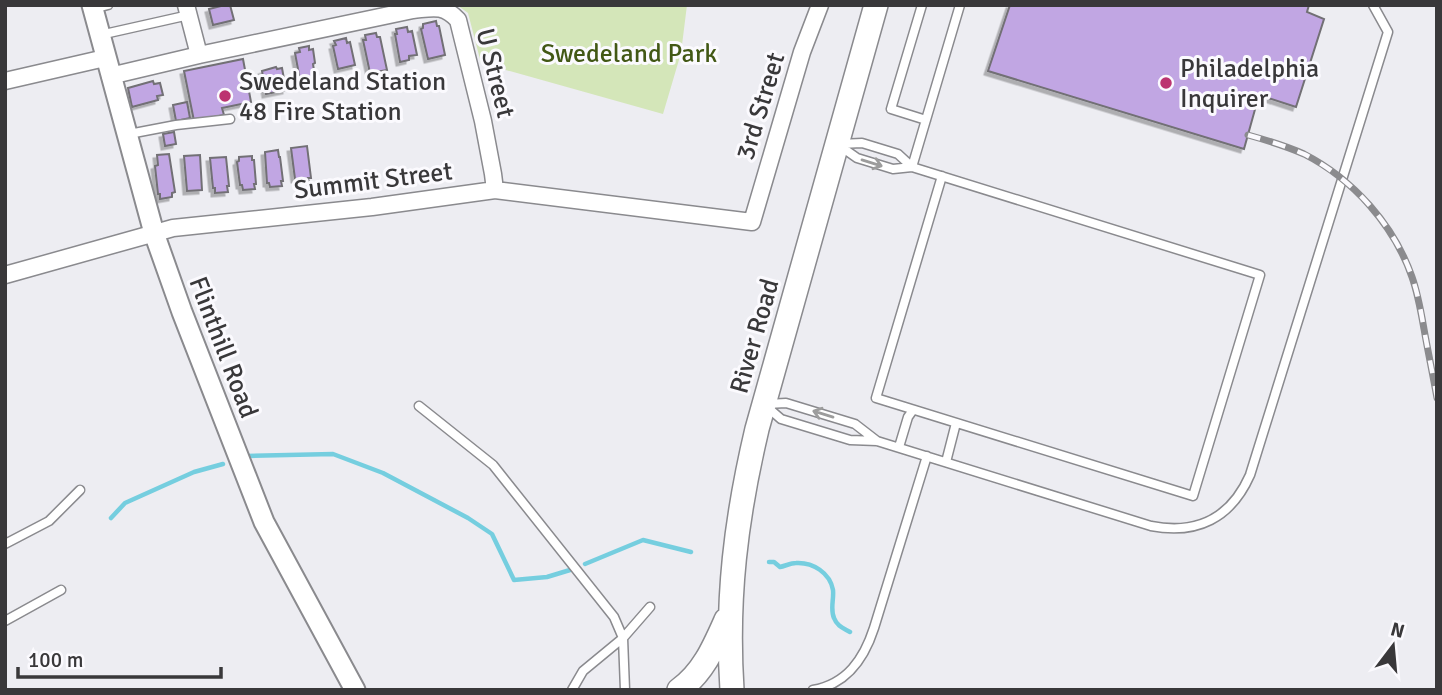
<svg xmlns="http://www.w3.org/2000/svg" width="1442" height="695" font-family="Signika,sans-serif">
	<defs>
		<filter id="shadow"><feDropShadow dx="-3.5" dy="3.5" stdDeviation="0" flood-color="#0004"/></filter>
	</defs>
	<rect width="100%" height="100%" fill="#ededf2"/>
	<path fill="#d4e6b9" d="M457,5H687L681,53L663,114L481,63L468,13Z"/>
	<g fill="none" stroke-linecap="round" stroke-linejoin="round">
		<path stroke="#75cedf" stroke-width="4.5" d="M247,456L333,454L383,473L468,518L492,534L514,580L547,577L570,570
			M111,518L125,503L194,472L223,464
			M769,562H774L780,567C785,566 791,563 796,563C813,562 830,573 833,590C834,600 830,609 834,618C837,626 843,628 850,632
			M585,564L643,540L691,552"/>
	</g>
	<path fill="#c1a6e3" stroke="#727075" stroke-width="2" filter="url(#shadow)" d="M225,5H230L234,20L213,25L209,9Z
		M1010,5H1309L1307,12L1324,19L1296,107L1259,95L1244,149L988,71Z
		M436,21L437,26H439L445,55L428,59L421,29L423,28V24Z
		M407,27L408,32L412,31L417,55L409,56V60L400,62L395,34H397L396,29Z
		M376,33L377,37H380L387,70L370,73L363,40H366L365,35Z
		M346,38L347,43L350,42L355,65L338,69L333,46L336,45L334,41Z
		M309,46V50L313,49L315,63L313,64L315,77L300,80L295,53L300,52L299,48Z
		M243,59L251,102L222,108L224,115L194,121L184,71Z
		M276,67L277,69L282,68L286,90L266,94L262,71Z
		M153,81L154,84L160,83L163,95L157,96L158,100L132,107L128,88Z
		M187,102L190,118L176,121L173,105Z
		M174,132L176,144L165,146L163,134Z
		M307,146L311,178H308L309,183L298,184L297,179H295L291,148Z
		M278,150L279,157H280L283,181H281L282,186L270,187L269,183H267L265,152Z
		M169,154L175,192L172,193V197L160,199V194H158L155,166L158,165L157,155Z
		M200,155L202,190L187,191L184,156Z
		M252,156V160H254L256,184H254L255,189L243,190L242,185H240L237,162L239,161V157Z
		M226,157L229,186H227L228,192L215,193V188H213L210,158Z"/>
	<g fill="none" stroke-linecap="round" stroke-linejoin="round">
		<g stroke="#8a8a8e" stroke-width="11">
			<path id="service" d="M922,5L891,109L926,120
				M93,9L108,5
				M100,35L189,15
				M129,134L176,125L230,119
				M840,144L862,143L898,154L912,167L1260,275L1193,496L876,398L942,176
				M840,146L857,158L893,169L912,167
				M912,167L960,5
				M767,404L786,403L855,424L877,441
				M419,406L493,465L614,617L623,638L583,671L572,690
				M766,406L781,419L850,440L877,441L1151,526C1197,535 1231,518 1250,475L1388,32L1373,5
				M899,447L908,417L913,410
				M946,462L956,423
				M5,544L49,521L80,490
				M5,621L61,590
				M625,690L623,638L650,607
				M813,690C847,684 864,659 874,628L927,456"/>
		</g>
		<g stroke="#8a8a8e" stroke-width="19">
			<path id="minor" d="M186,5L199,55
				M412,5L413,10C433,8 443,4 458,20L483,121L493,174L495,190
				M110,76L199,55L413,10
				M5,81L105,58
				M5,275L173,228L372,207L495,190L752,222L802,52L820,5"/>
		</g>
		<g stroke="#8a8a8e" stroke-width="23">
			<path id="tertiary" d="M92,5L154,233L182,312L264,522L355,690"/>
		</g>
		<g stroke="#8a8a8e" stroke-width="26">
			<path id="secondary" d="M679,690C703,673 714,647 726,620
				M732,690C726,598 736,518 757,429L876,5"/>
		</g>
		<use href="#service" stroke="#fff" stroke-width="8"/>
		<use href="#minor" stroke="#fff" stroke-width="16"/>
		<use href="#tertiary" stroke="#fff" stroke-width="19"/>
		<use href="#secondary" stroke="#fff" stroke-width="23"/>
		<g stroke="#8b8b8e" stroke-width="7">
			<path id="rail" d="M1248,135C1266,140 1286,146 1304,154C1353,179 1394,225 1412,277C1418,294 1421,312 1424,329C1428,352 1433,375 1437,398"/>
		</g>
		<use href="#rail" stroke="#fbfafe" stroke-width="4.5" stroke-dasharray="13" stroke-linecap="butt"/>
	</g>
	<defs><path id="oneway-shaft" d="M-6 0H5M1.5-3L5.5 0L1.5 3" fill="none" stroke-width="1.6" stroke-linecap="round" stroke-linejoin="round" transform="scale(1.75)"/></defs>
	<g stroke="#9c9c9c">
		<use href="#oneway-shaft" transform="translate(872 163) rotate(17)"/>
		<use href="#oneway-shaft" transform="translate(823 414) rotate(-163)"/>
	</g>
	<g fill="#bc3370" stroke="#fbfafe" stroke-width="2.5">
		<circle cx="1166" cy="83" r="7"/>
		<circle cx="225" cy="96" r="7"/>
	</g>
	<g text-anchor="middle" stroke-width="6" stroke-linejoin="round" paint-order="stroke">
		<g font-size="26" fill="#425815" stroke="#fbfafe">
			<text x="629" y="62">Swedeland Park</text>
		</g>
		<g font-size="26" fill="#39383a" stroke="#fbfafe" text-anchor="start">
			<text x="1180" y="77">Philadelphia<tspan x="1180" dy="30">Inquirer</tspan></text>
			<text x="239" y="90">Swedeland Station<tspan x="239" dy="30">48 Fire Station</tspan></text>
		</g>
		<g font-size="26" fill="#39383a" stroke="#fbfafe">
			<text transform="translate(496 73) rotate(76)" y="9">U Street</text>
			<text transform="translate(760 106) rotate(-73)" y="9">3rd Street</text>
			<text transform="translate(373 180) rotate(-7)" y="9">Summit Street</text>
			<text transform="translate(754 336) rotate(-74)" y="9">River Road</text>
			<text transform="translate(224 347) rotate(69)" y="9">Flinthill Road</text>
		</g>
	</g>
	<rect width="1442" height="695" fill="none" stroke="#39383a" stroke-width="14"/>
	<g transform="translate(1393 646) rotate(16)" stroke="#fbfafe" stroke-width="5" paint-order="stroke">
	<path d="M0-5L12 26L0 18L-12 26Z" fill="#39383a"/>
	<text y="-10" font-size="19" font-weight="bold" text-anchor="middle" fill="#39383a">N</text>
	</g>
	<path d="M18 667v10h203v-10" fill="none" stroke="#39383a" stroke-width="3.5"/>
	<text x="28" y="667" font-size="21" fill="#39383a" stroke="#fbfafe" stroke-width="5" paint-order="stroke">100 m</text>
</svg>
